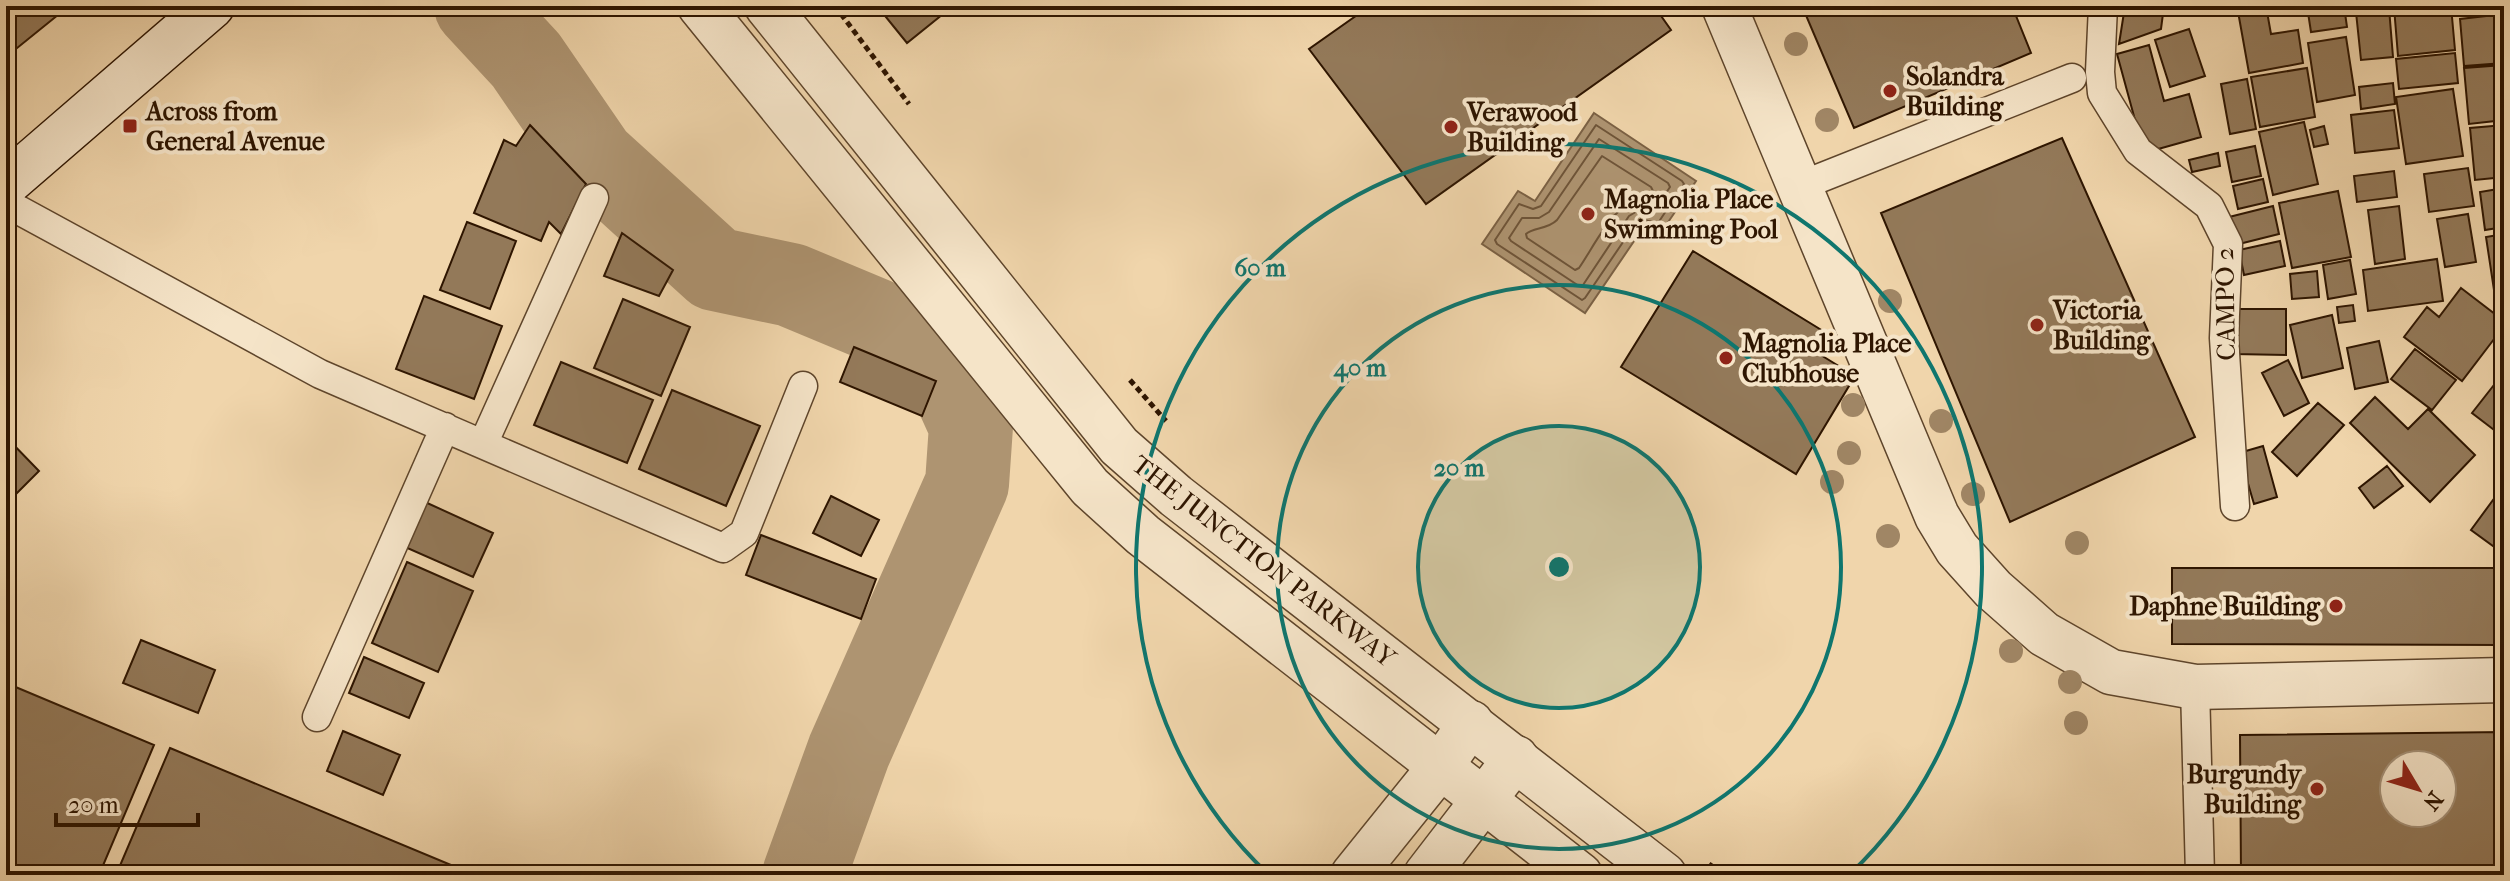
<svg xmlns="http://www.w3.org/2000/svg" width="2510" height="881" font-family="'IM FELL French Canon',serif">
	<rect width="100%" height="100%" fill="#f0d5ab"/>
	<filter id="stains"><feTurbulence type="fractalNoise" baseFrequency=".0025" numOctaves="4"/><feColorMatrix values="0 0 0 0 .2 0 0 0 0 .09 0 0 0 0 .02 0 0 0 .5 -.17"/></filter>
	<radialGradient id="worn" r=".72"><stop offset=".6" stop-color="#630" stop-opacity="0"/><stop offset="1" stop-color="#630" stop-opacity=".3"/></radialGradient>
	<path fill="#ae9471" stroke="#7b6144" stroke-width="2" d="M1594,113L1696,181L1658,237L1643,228L1585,313L1482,244L1518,191L1535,201Z"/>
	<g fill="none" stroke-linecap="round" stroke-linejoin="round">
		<path stroke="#6e5438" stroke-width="2" d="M1596,125L1682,181L1684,184L1658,223L1644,220L1636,223L1585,298L1582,300L1497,244L1495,240L1519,204L1533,209L1541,206Z
			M1599,139L1668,183L1670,187L1654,211L1639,210L1629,216L1583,285L1579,286L1511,241L1509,238L1522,218H1539L1549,212Z
			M1602,156L1651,187L1653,191L1648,197C1614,200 1597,242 1579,268L1575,270L1527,238L1526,234C1533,227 1547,230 1557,220Z"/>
		<path stroke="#ae9471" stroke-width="84" d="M476,6L526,60L594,159L715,269L791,285L875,320L947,373L971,426L967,484L849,751L804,875"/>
	</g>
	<path fill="#937959" stroke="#2e1500" stroke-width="2" fill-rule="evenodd" d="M6,6H69L6,57Z
		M877,6H953L907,43Z
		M1370,6H1654L1671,30L1426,204L1309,49Z
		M1802,6H2012L2031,53L1854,128Z
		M2125,6H2164L2161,29L2119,44Z
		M2237,6H2266L2271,34L2298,30L2303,63L2249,73Z
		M2307,6H2344L2347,27L2311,32Z
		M2451,6L2455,50L2398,56L2394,7Z
		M2389,8L2393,57L2361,60L2356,12Z
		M2504,14V63L2464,66L2460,19Z
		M2189,29L2205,76L2170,87L2155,40Z
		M2346,37L2355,95L2317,102L2308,43Z
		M2149,45L2164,101L2189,94L2201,137L2144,153L2117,54Z
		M2455,53L2458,83L2399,89L2396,59Z
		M2504,65V120L2469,124L2464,68Z
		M2307,68L2315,117L2260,127L2251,77Z
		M2247,79L2256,129L2230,134L2221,84Z
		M2393,83L2395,104L2361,109L2359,87Z
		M2453,89L2463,156L2406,164L2396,97Z
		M2394,110L2399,148L2355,153L2351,115Z
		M2304,122L2318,184L2273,195L2259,132Z
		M530,125L586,184L561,234L549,222L541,241L474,213L504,140L516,146Z
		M2504,125V177L2475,180L2470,128Z
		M2324,126L2328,144L2314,147L2310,130Z
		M2062,138L2195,437L2010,522L1881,213Z
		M2255,146L2261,176L2232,182L2226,152Z
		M2218,153L2220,166L2192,172L2189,160Z
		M2468,168L2474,206L2429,212L2424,174Z
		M2394,171L2397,197L2357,202L2354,176Z
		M2263,179L2268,202L2238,209L2233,186Z
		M2504,188V227L2485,230L2480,192Z
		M2338,191L2351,257L2292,268L2279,203Z
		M2273,206L2279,234L2235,245L2229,217Z
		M2399,206L2405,259L2375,264L2368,210Z
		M2468,214L2476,262L2445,267L2437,219Z
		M467,222L516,241L490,309L440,290Z
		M622,233L673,270L659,296L604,276Z
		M2504,234V288L2494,290L2486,237Z
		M2280,241L2285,266L2244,275L2239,250Z
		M1693,251L1823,331L1811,349L1855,376L1796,474L1621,367Z
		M2437,259L2443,301L2368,311L2363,270Z
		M2350,260L2356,294L2328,299L2323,265Z
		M2317,271L2319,297L2292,299L2290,274Z
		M2461,288L2504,321V326L2462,381L2404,337L2427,307L2439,317Z
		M424,296L502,326L474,399L396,369Z
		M623,299L690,327L661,396L594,368Z
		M2353,305L2355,321L2339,323L2337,307Z
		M2235,309H2286V355L2234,354Z
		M2332,315L2343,368L2302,378L2290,325Z
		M2379,341L2388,382L2355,389L2347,348Z
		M854,347L936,381L922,416L840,382Z
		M2415,349L2456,380L2432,410L2391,379Z
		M2288,360L2309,403L2284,416L2262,373Z
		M561,362L653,400L627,463L534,425Z
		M2501,376L2504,378V426L2498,433L2472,413Z
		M672,390L760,426L726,506L639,469Z
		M2375,397L2408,429L2428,409L2475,455L2430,502L2350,423Z
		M2318,403L2344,425L2297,476L2272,452Z
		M6,437L39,471L6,504Z
		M2263,446L2277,497L2254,504L2239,453Z
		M2387,466L2403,486L2374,508L2359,488Z
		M2504,485V554L2471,530Z
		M831,496L879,520L861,556L813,533Z
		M425,502L493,533L473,577L405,547Z
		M761,535L876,579L861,619L746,575Z
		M407,562L473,591L438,672L372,643Z
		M2172,568H2501L2500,645L2172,644Z
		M141,640L215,670L198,713L123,683Z
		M364,657L424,683L409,718L349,693Z
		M6,683L154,745L99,875H24L6,868Z
		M343,731L400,755L383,795L327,771Z
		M2504,732V875H2241L2240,735ZM2394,765H2442V813H2394Z
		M170,748L475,875H116Z
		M529,866L548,875H525Z"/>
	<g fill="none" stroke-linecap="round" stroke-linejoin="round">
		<g stroke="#5e452b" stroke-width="31">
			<path id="service" d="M2103,6L2100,72L2102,93L2138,151L2209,206L2228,244L2224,338L2235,506
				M1800,186L2072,78
				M6,203L320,374L723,548L744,533L803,386
				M484,442L594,198
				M2195,687L2200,875
				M317,717L445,427"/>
		</g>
		<g stroke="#5e452b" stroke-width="47">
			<path id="minor" d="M1724,6L1937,516L1957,549L1993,589L2044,634L2111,672L2195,687L2504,680
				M1353,875L1440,767L1471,723
				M1426,875L1516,758"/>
		</g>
		<g stroke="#5e452b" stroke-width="47">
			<path id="tertiary" d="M700,6L1090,487L1143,535L1580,875
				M767,6L1119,446L1176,496L1664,875"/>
		</g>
		<g stroke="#2e1500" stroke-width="47">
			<path id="secondary" d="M6,184L212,6"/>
		</g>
		<path stroke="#2e1500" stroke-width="5" stroke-dasharray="6 4" stroke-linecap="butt" d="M835,6L909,104
			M1130,380L1166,421
			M1709,864L1724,875"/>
		<use href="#service" stroke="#f5e4c8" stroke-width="28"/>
		<use href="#minor" stroke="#f5e4c8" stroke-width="44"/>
		<use href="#tertiary" stroke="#f5e4c8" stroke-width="44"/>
		<use href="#secondary" stroke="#f5e4c8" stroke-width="44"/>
	</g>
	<g fill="#a08665">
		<circle cx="1796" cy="44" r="12"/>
		<circle cx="1827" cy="120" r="12"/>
		<circle cx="1890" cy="301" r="12"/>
		<circle cx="1853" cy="405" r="12"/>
		<circle cx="1941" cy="421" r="12"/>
		<circle cx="1849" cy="453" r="12"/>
		<circle cx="1832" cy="482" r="12"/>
		<circle cx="1973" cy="494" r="12"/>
		<circle cx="1888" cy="536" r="12"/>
		<circle cx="2077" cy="543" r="12"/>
		<circle cx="2011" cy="651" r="12"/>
		<circle cx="2070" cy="682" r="12"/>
		<circle cx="2076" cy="723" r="12"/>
	</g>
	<circle cx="1559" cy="567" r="141" fill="#0f766e" fill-opacity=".12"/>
	<g fill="none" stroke="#0f766e" stroke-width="4">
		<circle cx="1559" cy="567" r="141"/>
		<circle cx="1559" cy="567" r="282"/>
		<path d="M1268 874A423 423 0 1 1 1850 874"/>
	</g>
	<g fill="#8f2418" stroke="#f5e4c8" stroke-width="3">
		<circle cx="1890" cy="91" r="8"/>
		<rect x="122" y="118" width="16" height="16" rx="4"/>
		<circle cx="1451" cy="127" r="8"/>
		<circle cx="1588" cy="214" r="8"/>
		<circle cx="2037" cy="325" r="8"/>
		<circle cx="1726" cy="358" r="8"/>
		<circle cx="2336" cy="606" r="8"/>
		<circle cx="2317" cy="789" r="8"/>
	</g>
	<g text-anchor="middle" stroke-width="8" stroke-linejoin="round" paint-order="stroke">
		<g font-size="26" font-weight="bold" fill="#2e1500" stroke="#f5e4c8" text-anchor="start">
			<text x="1906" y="85">Solandra<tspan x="1906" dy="30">Building</tspan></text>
			<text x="146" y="120">Across from<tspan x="146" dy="30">General Avenue</tspan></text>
			<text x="1467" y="121">Verawood<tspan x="1467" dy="30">Building</tspan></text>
			<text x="1604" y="208">Magnolia Place<tspan x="1604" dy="30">Swimming Pool</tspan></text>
			<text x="2053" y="319">Victoria<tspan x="2053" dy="30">Building</tspan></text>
			<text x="1742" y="352">Magnolia Place<tspan x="1742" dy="30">Clubhouse</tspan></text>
			<text x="2320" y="615" text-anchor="end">Daphne Building</text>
			<text x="2301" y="783" text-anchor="end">Burgundy<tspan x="2301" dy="30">Building</tspan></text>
		</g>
		<g font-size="26" fill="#2e1500" stroke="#f5e4c8">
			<text transform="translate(2225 304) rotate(-91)" y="9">CAMPO 2</text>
			<text transform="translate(1264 561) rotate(38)" y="9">THE JUNCTION PARKWAY</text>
		</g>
	</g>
	<circle cx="1559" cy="567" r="12" fill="#0f766e" stroke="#f5e4c8" stroke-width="4"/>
	<g font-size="24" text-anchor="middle" font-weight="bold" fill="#0f766e" stroke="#f5e4c8" stroke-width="8" stroke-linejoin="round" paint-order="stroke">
		<text x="1260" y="276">60 m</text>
		<text x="1360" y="376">40 m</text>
		<text x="1459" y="476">20 m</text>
	</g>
	<rect width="2510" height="881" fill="none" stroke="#f0d5ab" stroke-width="32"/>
	<rect x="8" y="8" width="2494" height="865" fill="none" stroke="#2e1500" stroke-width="4"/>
	<rect x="16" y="16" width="2478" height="849" fill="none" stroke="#2e1500" stroke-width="2"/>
	<g transform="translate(2418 789) rotate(128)"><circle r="38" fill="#f5e4c8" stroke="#a59178" stroke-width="2"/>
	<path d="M0-6L14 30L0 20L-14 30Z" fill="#8f2418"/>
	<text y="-12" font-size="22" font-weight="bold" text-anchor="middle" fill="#2e1500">N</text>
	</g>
	<path d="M56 813v12h142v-12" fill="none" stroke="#2e1500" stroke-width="4"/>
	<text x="68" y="813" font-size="24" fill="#2e1500" stroke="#f5e4c8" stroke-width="6" paint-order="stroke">20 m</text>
	<rect width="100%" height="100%" filter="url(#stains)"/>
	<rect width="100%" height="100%" fill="url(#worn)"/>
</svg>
